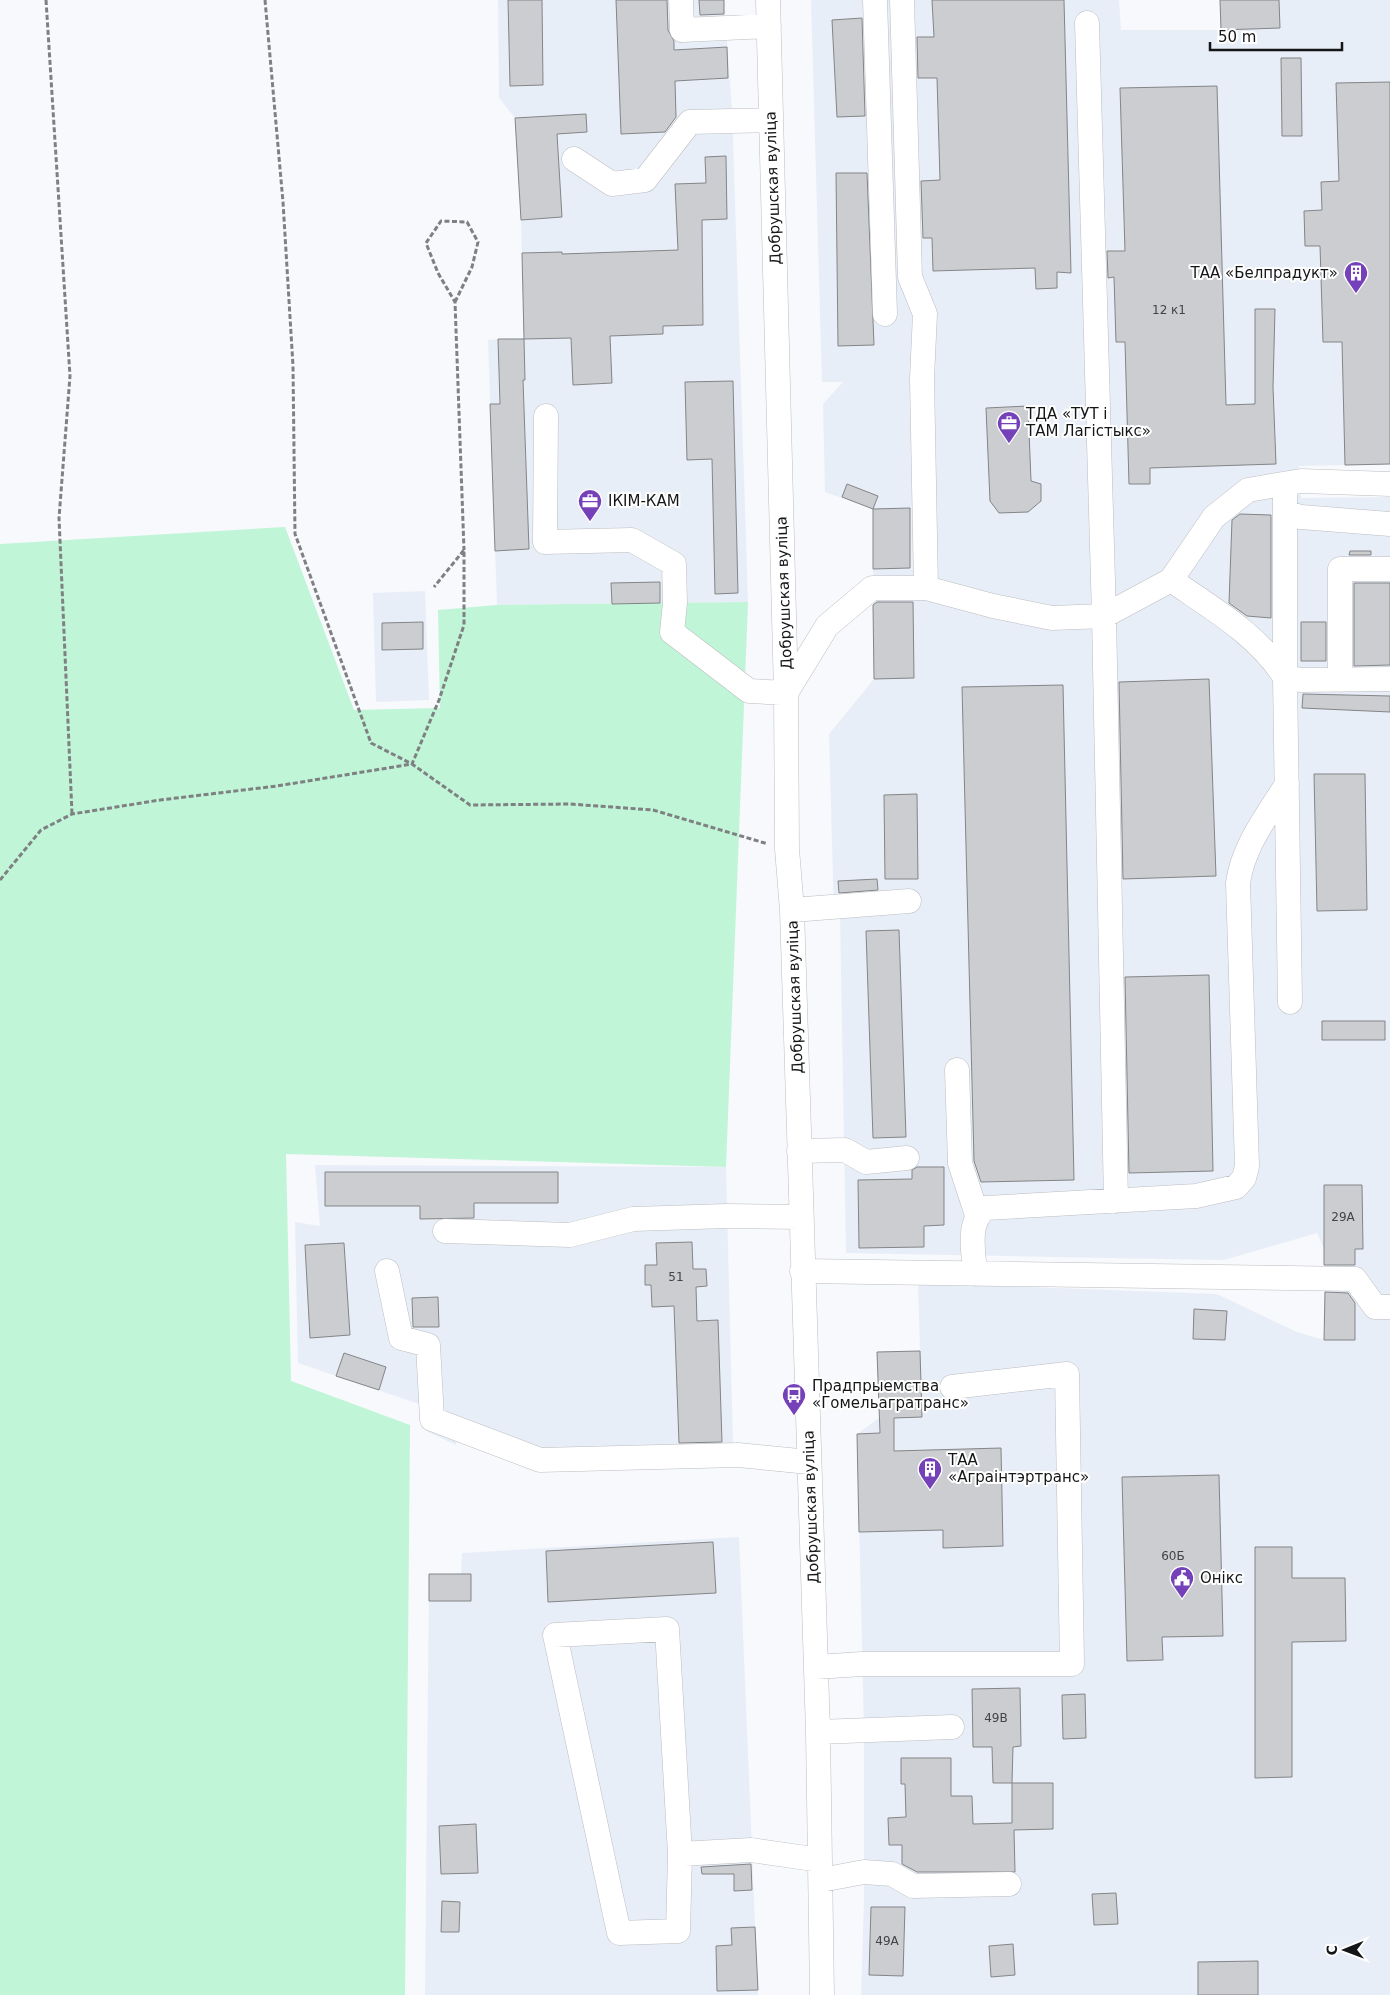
<svg xmlns="http://www.w3.org/2000/svg" width="1390" height="1995" font-family="'DejaVu Sans',sans-serif">
	<rect width="100%" height="100%" fill="#f7f9fc"/>
	<path fill="#e8eef8" d="M498,0H724L732,109L748,602L497,605L488,340L524,338L521,220L515,118L499,98Z
		M811,0H1119L1121,30H1221L1220,0H1390V464L1299,466L1301,498L1390,497V1995H861L864,1899V1730L857,1434L879,1418L877,1352L920,1351L918,1283L1217,1294L1297,1332L1324,1340V1249L1317,1233L1224,1260L846,1253L840,916H834L829,734L874,679L873,509L825,492L823,404L843,382H822Z
		M425,591L429,700L376,702L373,593Z
		M315,1165L726,1167L733,1445L535,1449L460,1420L456,1445L424,1430L419,1404L298,1363L295,1222L320,1226Z
		M739,1537L758,1995H425L429,1574H461L462,1553Z"/>
	<path fill="#c0f5d7" d="M285,527L354,710L440,708L438,610L497,605L748,602L726,1167L286,1154L291,1381L410,1425L405,1995H0V544Z"/>
	<path fill="#cbcdd0" stroke="#838587" d="M508,0H542L543,85L510,86Z
		M616,0H667L668,30L674,41V50L727,47L728,78L675,81L676,117L665,132L621,134Z
		M699,0H724V14L700,15Z
		M932,0H1064L1071,273L1057,272V288L1036,289L1035,268L933,271L932,238H923L921,181L940,180L937,78H918L917,37H934Z
		M1220,0H1279L1280,28L1221,30Z
		M862,18L865,116L837,117L832,20Z
		M1281,58H1301L1302,136H1282Z
		M1390,82V464L1345,465L1342,342H1323L1320,246H1305L1304,211L1322,210L1321,182L1339,181L1336,83Z
		M1217,86L1226,405L1255,404V309H1275L1273,387L1276,464L1150,468V484H1129L1125,342H1116L1114,277L1108,278L1107,251H1125L1120,88Z
		M586,114L587,132L557,134L562,217L521,220L515,118Z
		M726,156L727,219L702,220L703,325L663,326V334L610,336L612,383L573,385L571,338L524,339L522,253L562,252V254L678,250L675,184L706,183L705,157Z
		M836,173H867L874,345L838,346Z
		M498,339H524L525,380H523L529,549L495,551L490,404H500Z
		M733,381L738,593L715,594L712,459L687,460L685,382Z
		M1028,406L1031,481L1041,484V501L1028,512L999,513L990,501L986,408Z
		M847,484L878,496L873,509L842,497Z
		M910,508V568L873,569V509Z
		M1240,514L1271,515V618L1247,616L1229,603L1232,520Z
		M1350,551H1371V555H1349Z
		M660,582V603L612,604L611,583Z
		M1354,583H1390V665L1354,666Z
		M877,602H913L914,678L874,679L873,605Z
		M423,622V649L382,650V623Z
		M1301,622H1326V661H1301Z
		M1209,679L1216,876L1123,879L1119,682Z
		M1063,685L1074,1180L981,1182L974,1161L962,687Z
		M1303,694L1390,696V712L1302,708Z
		M1314,774H1365L1367,910L1317,911Z
		M917,794L918,879H885L884,795Z
		M877,879L878,890L839,893L838,881Z
		M899,930L906,1137L873,1138L866,931Z
		M1209,975L1213,1171L1129,1173L1125,977Z
		M1322,1021H1385V1040H1322Z
		M917,1167H944V1225L924,1226V1247L859,1248L858,1180L912,1179V1170Z
		M325,1172H558V1203H474V1218L420,1219V1206H325Z
		M1324,1185H1362L1363,1249H1355V1265H1324Z
		M692,1242L693,1269H706L707,1286L696,1287L697,1321L718,1320L722,1442L679,1443L674,1306L652,1307L651,1285H645V1265H657L656,1243Z
		M344,1243L350,1335L310,1338L305,1245Z
		M1325,1292L1348,1293L1355,1303V1340H1324Z
		M438,1297L439,1327H413L412,1298Z
		M1194,1309L1227,1311L1225,1340L1193,1339Z
		M920,1351L922,1417L894,1418V1451L1001,1448L1003,1546L943,1548V1530L859,1532L857,1434L880,1433L877,1352Z
		M344,1353L386,1367L379,1390L336,1376Z
		M1219,1475L1223,1636L1162,1637L1163,1660L1127,1661L1122,1477Z
		M713,1542L716,1593L548,1602L546,1551Z
		M1255,1547H1292V1578H1345L1346,1641L1292,1642V1777L1255,1778Z
		M429,1574H471V1601H429Z
		M1020,1688L1021,1746L1013,1747L1012,1783H1053V1829L1014,1830L1015,1872H917L902,1864V1845H889L888,1818L906,1817L905,1784H901V1758H951V1796H972L973,1824L1012,1823V1783H993L992,1747H973L972,1689Z
		M1085,1694L1086,1738L1063,1739L1062,1695Z
		M476,1824L478,1873L441,1874L439,1826Z
		M751,1864L752,1890L734,1891V1874H702L701,1867Z
		M1116,1893L1118,1924L1094,1925L1092,1894Z
		M442,1901L460,1902L459,1932H441Z
		M871,1907H905L903,1976L869,1975Z
		M755,1927L758,1990L717,1991L716,1946L732,1945L731,1928Z
		M1013,1944L1015,1975L991,1977L989,1946Z
		M1258,1961V1995H1198V1962Z"/>
	<g fill="none" stroke-linecap="round" stroke-linejoin="round">
		<g stroke="#bcbdc0" stroke-width="25">
			<path id="minor" d="M681,0L682,30L769,26
				M768,0L786,693L787,849L792,910L818,1732L822,1995
				M875,0L885,314
				M902,0L910,277L925,314L922,378L926,588
				M1087,23L1104,616L1116,1201
				M574,159L612,184L645,180L690,122L771,120
				M546,416L545,542L632,540L674,564L675,603L672,632L749,691L786,693L827,626L872,588H926L993,606L1052,618L1104,616L1171,580L1214,517L1248,490L1301,481L1390,484
				M1285,484V677L1301,680L1390,679
				M1285,513L1301,517L1390,524
				M1171,580C1213,609 1257,634 1285,677L1290,1002
				M1340,680V569H1390
				M792,910L909,901
				M957,1070L960,1163L977,1215
				M799,1151L845,1150L866,1162L907,1158
				M445,1231L570,1235L633,1219L727,1216L801,1217
				M387,1271L401,1338L428,1345L432,1419L540,1460L738,1455L809,1462
				M802,1271L1355,1279L1375,1307H1390
				M975,1274C974,1252 966,1222 986,1208L1196,1196L1236,1187L1244,1178L1247,1166L1238,883C1243,846 1267,816 1287,784
				M816,1667L862,1664H1072L1067,1374L952,1387
				M818,1732L952,1727
				M680,1854L667,1629L555,1635L619,1933L678,1931L680,1854L751,1850L820,1860
				M821,1880L864,1872L892,1874L913,1886L1009,1884"/>
		</g>
		<path stroke="#7e8082" stroke-width="3" stroke-dasharray="5 2.5" stroke-linecap="butt" d="M46,0L70,376L59,518L72,814
			M265,0L283,202L293,366L295,534L371,743L412,764L439,700L464,625V550L434,587
			M455,302L472,267L478,242L467,222L441,221L426,243L438,273L455,302L464,550
			M0,880L41,830L72,814L160,800L277,786L412,764L470,805L570,804L653,810L768,844"/>
		<use href="#minor" stroke="#fff" stroke-width="24"/>
	</g>
	<defs>
		<g id="building-pin" transform="scale(1.25)"><path d="M0 17L-7.5 6A9.5 9.5 0 1 1 7.5 6Z" fill="#7541b9" stroke="#fff"/><path d="M-4-6H4V6H1V3H-1V6H-4ZM-2.5-4.3h1.7v1.8h-1.7ZM.8-4.3h1.7v1.8H.8ZM-2.5-1h1.7V.8h-1.7ZM.8-1h1.7V.8H.8Z" fill="#fff"/></g>
		<g id="office-pin" transform="scale(1.25)"><path d="M0 17L-7.5 6A9.5 9.5 0 1 1 7.5 6Z" fill="#7541b9" stroke="#fff"/><path d="M-6-3h4V-5.5h4V-3h4V5H-6ZM-1-4.5V-3h2v-1.5ZM-6 0V1H6V0Z" fill="#fff"/></g>
		<g id="bus-pin" transform="scale(1.25)"><path d="M0 17L-7.5 6A9.5 9.5 0 1 1 7.5 6Z" fill="#7541b9" stroke="#fff"/><path d="M-5-6H5V4H4V6H2V4H-2V6H-4V4H-5ZM-3.5-4V0h7V-4ZM-3.5 1.2v1.5H-2V1.2ZM2 1.2v1.5H3.5V1.2Z" fill="#fff"/></g>
		<g id="civic-pin" transform="scale(1.25)"><path d="M0 17L-7.5 6A9.5 9.5 0 1 1 7.5 6Z" fill="#7541b9" stroke="#fff"/><path d="M-.6-6.5H3V-4.5H.6V-3L4-1V1h2V6H-6V1h2V-1L-.6-3ZM-1.2 2.5V6h2.4V2.5Z" fill="#fff"/></g>
	</defs>
	<g fill-rule="evenodd">
		<use href="#building-pin" x="1356" y="273"/>
		<use href="#office-pin" x="1009" y="423"/>
		<use href="#office-pin" x="590" y="501"/>
		<use href="#bus-pin" x="794" y="1395"/>
		<use href="#building-pin" x="930" y="1469"/>
		<use href="#civic-pin" x="1182" y="1578"/>
	</g>
	<g text-anchor="middle" stroke-width="4" stroke-linejoin="round" paint-order="stroke">
		<g font-size="12" fill="#424344">
			<text x="1169" y="314">12 к1</text>
			<text x="1343" y="1221">29А</text>
			<text x="676" y="1281">51</text>
			<text x="1173" y="1560">60Б</text>
			<text x="996" y="1722">49В</text>
			<text x="887" y="1945">49А</text>
		</g>
		<g font-size="15" fill="#141516" stroke="#fff">
			<text transform="translate(773 188) rotate(-92)" y="5">Добрушская вуліца</text>
			<text transform="translate(784 593) rotate(-92)" y="5">Добрушская вуліца</text>
			<text transform="translate(795 997) rotate(-92)" y="5">Добрушская вуліца</text>
			<text transform="translate(811 1507) rotate(-92)" y="5">Добрушская вуліца</text>
		</g>
		<g font-size="15" fill="#141516" stroke="#fff" text-anchor="start">
			<text x="1338" y="278" text-anchor="end">ТАА «Белпрадукт»</text>
			<text x="1026" y="419">ТДА «ТУТ і<tspan x="1026" dy="17">ТАМ Лагістыкс»</tspan></text>
			<text x="608" y="506">ІКІМ-КАМ</text>
			<text x="812" y="1391">Прадпрыемства<tspan x="812" dy="17">«Гомельагратранс»</tspan></text>
			<text x="948" y="1465">ТАА<tspan x="948" dy="17">«Аграінтэртранс»</tspan></text>
			<text x="1200" y="1583">Онікс</text>
		</g>
	</g>
	<g transform="translate(1345 1950) rotate(269)" stroke="#ffffff" stroke-width="4" paint-order="stroke">
	<path d="M0-4L9 19L0 12L-9 19Z" fill="#141516"/>
	<text y="-8" font-size="14" font-weight="bold" text-anchor="middle" fill="#141516">С</text>
	</g>
	<path d="M1210 42v8h132v-8" fill="none" stroke="#141516" stroke-width="2.5"/>
	<text x="1218" y="42" font-size="15" fill="#141516" stroke="#ffffff" stroke-width="4" paint-order="stroke">50 m</text>
</svg>
